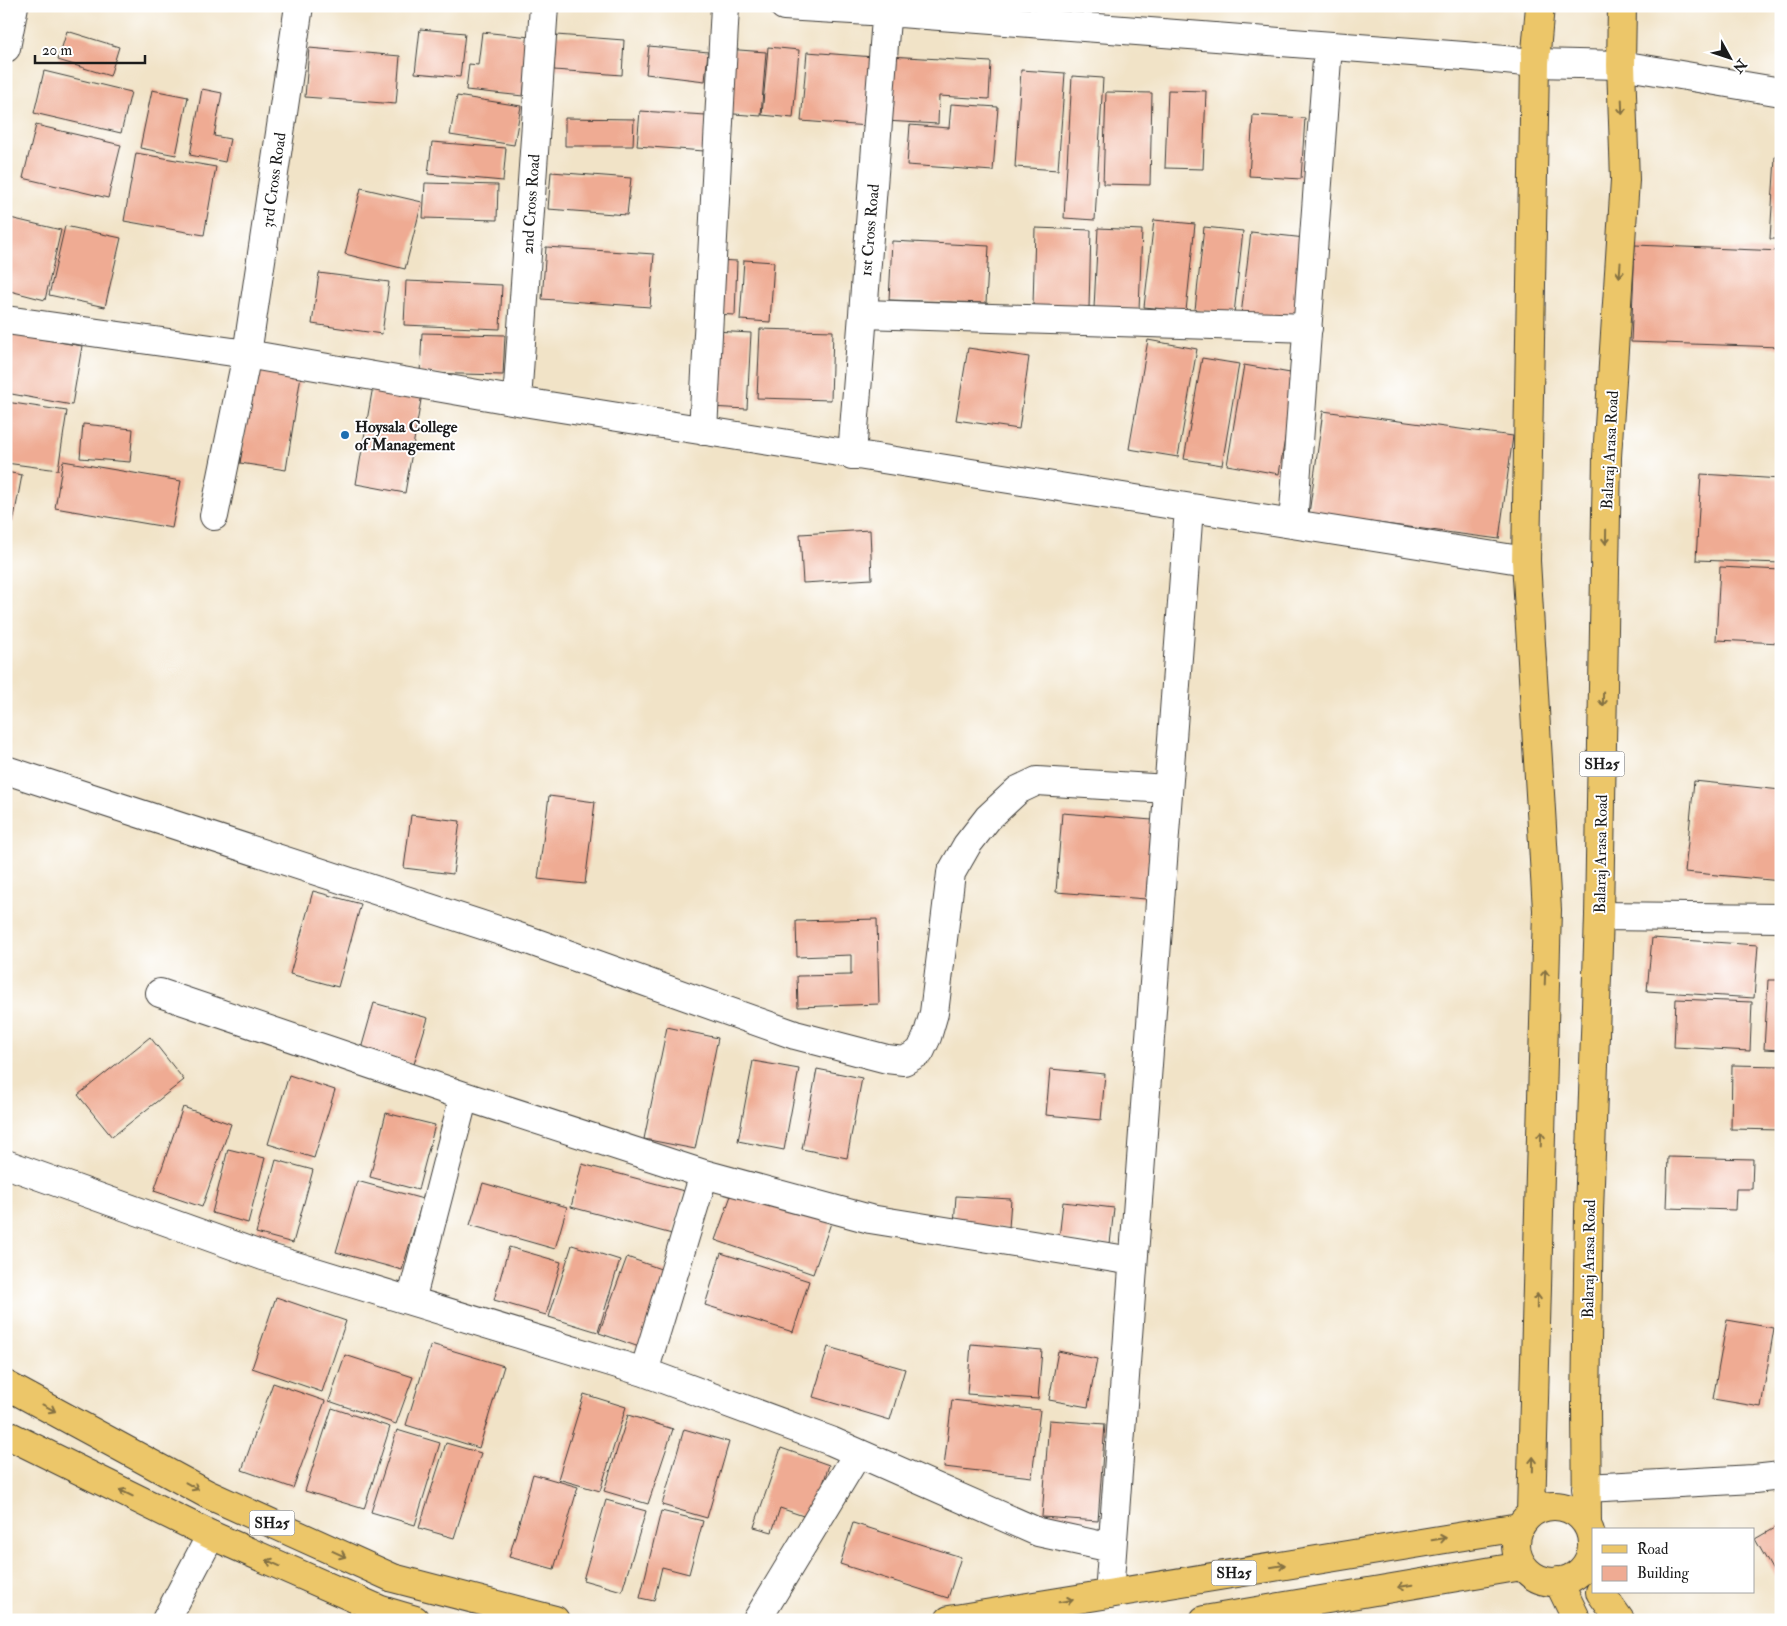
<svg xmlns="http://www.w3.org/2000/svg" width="1787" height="1626" font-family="'IM FELL Double Pica',serif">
	<rect width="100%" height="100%" fill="#fff"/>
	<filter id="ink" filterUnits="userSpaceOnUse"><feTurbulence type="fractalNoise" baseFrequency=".02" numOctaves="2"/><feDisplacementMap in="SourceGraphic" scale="10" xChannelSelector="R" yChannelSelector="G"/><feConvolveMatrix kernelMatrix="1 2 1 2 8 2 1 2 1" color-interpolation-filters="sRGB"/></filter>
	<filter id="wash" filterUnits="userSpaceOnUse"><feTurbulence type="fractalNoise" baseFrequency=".0096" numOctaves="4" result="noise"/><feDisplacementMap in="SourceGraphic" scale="20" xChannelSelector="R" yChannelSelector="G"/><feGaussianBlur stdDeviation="1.12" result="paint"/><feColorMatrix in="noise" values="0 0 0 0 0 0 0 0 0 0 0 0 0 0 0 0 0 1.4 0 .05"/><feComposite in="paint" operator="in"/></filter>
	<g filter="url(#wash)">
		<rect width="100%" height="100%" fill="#f1e3c7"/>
		<g id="blocks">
			<path fill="#efab93" d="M420,29L465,33L460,77L415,73Z
				M67,31L119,47L110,76L58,60Z
				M482,32L530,37L523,96L466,90L469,64L478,65Z
				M556,35L624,40L622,75L554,70Z
				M649,46L708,52L705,81L646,74Z
				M768,47L799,50L793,118L762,115Z
				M309,48L400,56L396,104L305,97Z
				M726,49L766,52L761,116L721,113Z
				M807,52L874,57L868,126L801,121Z
				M889,56L991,62L989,99L939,96L938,124L885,121Z
				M1021,70L1065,73L1058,170L1015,167Z
				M44,71L131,92L121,133L34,113Z
				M1072,76L1103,78L1095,220L1064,218Z
				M202,89L222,93L214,136L230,139L225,162L190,155Z
				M152,90L188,97L176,155L140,148Z
				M1168,90L1206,91L1203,169L1165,168Z
				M1106,92L1152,93L1150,185L1103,184Z
				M457,96L521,106L514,145L450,135Z
				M951,104L998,107L993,171L907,165L910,125L949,128Z
				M640,111L706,115L704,151L637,146Z
				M1253,115L1305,118L1301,179L1249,176Z
				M565,118L634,119L633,146H565Z
				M36,125L121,145L108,198L23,178Z
				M432,142L506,148L503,181L428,174Z
				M136,153L216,167L204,235L124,221Z
				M1775,157H1781V239H1770Z
				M551,172L631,178L627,215L548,209Z
				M425,183L498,185L497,220L423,218Z
				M361,188L422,202L405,269L345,254Z
				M6,217L61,230L45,300L6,290Z
				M1154,220L1195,224L1186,311L1144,307Z
				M65,226L121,238L105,307L49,295Z
				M1204,227L1243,231L1234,314L1195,310Z
				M1035,228L1091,230L1089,308L1033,306Z
				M1098,228L1142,230L1139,310L1094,308Z
				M1251,232L1305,238L1296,321L1241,315Z
				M892,241L989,246L986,303L889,300Z
				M1635,245L1781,251V347L1631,342Z
				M546,247L654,254L650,307L542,299Z
				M714,260L737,261L735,315L713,314Z
				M744,260L774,262L770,322L740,320Z
				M319,273L389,282L382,334L312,324Z
				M406,281L502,285L500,329L404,325Z
				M760,329L833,331L831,400L757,398Z
				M714,331L751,333L747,409L709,407Z
				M6,333L82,346L72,405L6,393Z
				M422,333L505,335L503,375L420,373Z
				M1148,340L1197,349L1178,457L1129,449Z
				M968,348L1029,357L1019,429L956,420Z
				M1202,358L1239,364L1222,465L1184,459Z
				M256,362L302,369L286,470L240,463Z
				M1244,365L1296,374L1279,474L1227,465Z
				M373,386L422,394L405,493L356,484Z
				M6,402L67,411L58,470L6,463Z
				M1323,411L1513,436L1499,539L1309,514Z
				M83,424L133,429L130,462L80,458Z
				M63,461L181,481L172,528L55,508Z
				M6,472L22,475L13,523L6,521Z
				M1701,474L1781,479V563L1696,560Z
				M870,530L872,579L803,583L800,534Z
				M1720,567L1781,570V643L1716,640Z
				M1694,781L1781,790V881L1685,872Z
				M549,796L595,802L585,884L538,879Z
				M1062,813L1152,820L1146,899L1056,892Z
				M411,815L460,821L453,874L404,868Z
				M313,891L361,904L338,987L290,974Z
				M877,919L879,1004L798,1007L797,976L851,975V955L797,957L796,921Z
				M1652,938L1758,945L1754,998L1647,991Z
				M1768,980H1781V1050L1764,1049Z
				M1676,999L1752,1002L1750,1051L1674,1047Z
				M374,1003L428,1018L414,1064L361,1049Z
				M667,1027L718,1038L695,1149L644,1139Z
				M150,1037L184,1080L112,1137L78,1095Z
				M753,1061L799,1069L784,1150L738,1141Z
				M1732,1065L1781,1066V1130L1731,1129Z
				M817,1069L862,1078L847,1158L802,1149Z
				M1050,1069L1105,1074L1101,1120L1046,1115Z
				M289,1075L335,1090L314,1158L268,1144Z
				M183,1107L231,1124L202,1207L154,1191Z
				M386,1113L435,1125L418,1190L370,1177Z
				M228,1149L265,1158L248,1223L212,1213Z
				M1668,1157L1753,1159L1752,1189H1736L1735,1210L1666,1208Z
				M276,1160L313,1170L293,1243L256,1233Z
				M582,1164L684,1191L672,1234L571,1207Z
				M357,1181L423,1199L402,1270L336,1252Z
				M483,1183L567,1207L555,1249L470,1225Z
				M733,1190L831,1223L813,1274L715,1240Z
				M956,1196L1011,1199L1009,1228L954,1225Z
				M1063,1202L1114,1208L1110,1244L1059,1239Z
				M572,1245L620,1260L598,1332L549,1317Z
				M509,1247L561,1262L546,1315L494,1300Z
				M721,1253L809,1281L793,1332L705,1305Z
				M627,1257L669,1272L642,1348L599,1333Z
				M276,1297L346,1321L322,1392L252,1368Z
				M1727,1320L1774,1328L1761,1407L1713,1399Z
				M431,1344L504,1366L479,1448L406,1425Z
				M971,1344L1042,1350L1038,1399L967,1394Z
				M828,1347L905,1369L890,1420L813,1397Z
				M1058,1351L1097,1359L1088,1407L1049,1400Z
				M345,1355L413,1377L396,1424L329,1401Z
				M273,1383L325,1401L293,1488L242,1470Z
				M584,1394L626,1407L600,1491L558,1479Z
				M952,1400L1040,1410L1032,1477L944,1467Z
				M332,1408L390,1427L364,1509L305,1491Z
				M628,1415L673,1429L648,1504L604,1491Z
				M1049,1420L1105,1424L1098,1521L1042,1517Z
				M684,1429L729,1442L707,1518L662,1505Z
				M397,1430L440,1443L415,1525L371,1512Z
				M446,1443L481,1453L454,1538L419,1528Z
				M781,1448L829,1465L812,1519L780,1508L772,1532L754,1527Z
				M533,1474L578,1487L554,1569L509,1557Z
				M606,1500L646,1511L622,1591L583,1580Z
				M661,1511L703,1521L689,1574L662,1567L654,1601L640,1598Z
				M853,1523L961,1557L948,1598L840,1564Z
				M1781,1524V1585L1755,1539Z"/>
		</g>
	</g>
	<g filter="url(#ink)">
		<use href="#blocks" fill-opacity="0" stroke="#3c3a36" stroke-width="1"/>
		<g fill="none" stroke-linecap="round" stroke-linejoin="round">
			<g stroke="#3c3a36" stroke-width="30">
				<path id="minor" d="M784,6L887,12L1464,56L1535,63L1621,65L1781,92
					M6,48L14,6
					M863,314L1308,328
					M6,320L247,354L517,401L1526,561
					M517,401L544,6
					M703,431L725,6
					M852,455L887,6
					M214,516L247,354L299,6
					M1293,524L1328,46
					M6,770L525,939L795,1035L887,1059L904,1061L920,1052L927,1037L934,1013L951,873L967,845L988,818L1018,790L1037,781L1168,789
					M1599,916L1781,918
					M160,993L464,1096L704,1174L870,1219L1133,1261
					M6,1164L263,1256L644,1372L831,1441L1038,1532L1112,1548
					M411,1301L464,1096
					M644,1372L704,1174
					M1586,1488L1754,1479L1781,1476
					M1109,1594L1189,508
					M166,1620L211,1535
					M757,1620L858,1453"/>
			</g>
			<g stroke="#3c3a36" stroke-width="30">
				<path id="major" d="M6,1385L207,1494L393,1578L555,1620
					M6,1434L211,1535L381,1610L415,1620
					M1516 1544a38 38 0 1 1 76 0a38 38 0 1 1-76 0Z
					M1531,1513L1547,910L1526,561L1535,63L1540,6
					M1587,1523L1586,1407L1589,1212L1599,916L1607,457L1625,180L1621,65L1622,6
					M1558,1581L1577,1620
					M1600,1592L1620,1620
					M949,1620L1519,1527
					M1204,1620L1522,1566"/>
			</g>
			<use href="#minor" stroke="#fff" stroke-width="28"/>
			<use href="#major" stroke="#ecc669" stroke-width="28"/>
		</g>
		<defs><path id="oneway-shaft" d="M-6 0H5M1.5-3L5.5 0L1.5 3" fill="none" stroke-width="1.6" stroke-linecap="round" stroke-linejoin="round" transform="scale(1.25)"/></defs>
		<g stroke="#847142">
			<use href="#oneway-shaft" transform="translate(1622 107) rotate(88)"/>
			<use href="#oneway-shaft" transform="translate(1620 270) rotate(94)"/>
			<use href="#oneway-shaft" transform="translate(1606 537) rotate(91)"/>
			<use href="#oneway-shaft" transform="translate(1603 699) rotate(91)"/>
			<use href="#oneway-shaft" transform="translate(1545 977) rotate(-88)"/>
			<use href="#oneway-shaft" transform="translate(1541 1139) rotate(-88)"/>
			<use href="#oneway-shaft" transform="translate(1537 1301) rotate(-89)"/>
			<use href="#oneway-shaft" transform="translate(49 1408) rotate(28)"/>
			<use href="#oneway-shaft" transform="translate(1533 1464) rotate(-89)"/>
			<use href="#oneway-shaft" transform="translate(192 1486) rotate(29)"/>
			<use href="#oneway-shaft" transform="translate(126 1493) rotate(-154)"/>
			<use href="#oneway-shaft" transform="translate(1439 1539) rotate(-9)"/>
			<use href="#oneway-shaft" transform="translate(339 1554) rotate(24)"/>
			<use href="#oneway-shaft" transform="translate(273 1563) rotate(-156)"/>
			<use href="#oneway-shaft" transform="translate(1278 1566) rotate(-9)"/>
			<use href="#oneway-shaft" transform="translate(1405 1586) rotate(170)"/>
			<use href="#oneway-shaft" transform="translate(1066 1601) rotate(-9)"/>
		</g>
	</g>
	<circle fill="#1f6fb2" stroke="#fff" stroke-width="2" cx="345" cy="435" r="5"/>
	<g text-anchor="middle" stroke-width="4" stroke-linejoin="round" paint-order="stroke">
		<g fill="#fff" stroke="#606060" stroke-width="1">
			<rect x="1579.5" y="751.5" width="45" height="25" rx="4"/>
			<rect x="249.5" y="1510.5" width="45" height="25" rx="4"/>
			<rect x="1211.5" y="1560.5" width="45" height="25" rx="4"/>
		</g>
		<g font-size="15" font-weight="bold" fill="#1c1c1c">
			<text x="1602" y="769">SH25</text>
			<text x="272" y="1528">SH25</text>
			<text x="1234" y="1578">SH25</text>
		</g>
		<g font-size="16" fill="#1c1c1c" stroke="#fff">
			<text transform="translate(273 180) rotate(-82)" y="6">3rd Cross Road</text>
			<text transform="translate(530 204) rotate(-86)" y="6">2nd Cross Road</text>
			<text transform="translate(869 230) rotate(-85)" y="6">1st Cross Road</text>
			<text transform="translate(1609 450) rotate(-87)" y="6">Balaraj Arasa Road</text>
			<text transform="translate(1600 854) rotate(-89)" y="6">Balaraj Arasa Road</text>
			<text transform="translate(1588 1259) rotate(-89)" y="6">Balaraj Arasa Road</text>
		</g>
		<g font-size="16" font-weight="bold" fill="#1c1c1c" stroke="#fff" text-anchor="start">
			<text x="355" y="432">Hoysala College<tspan x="355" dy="18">of Management</tspan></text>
		</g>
	</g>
	<rect width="1787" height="1626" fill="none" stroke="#fff" stroke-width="25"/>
	<rect x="1592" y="1528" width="162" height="65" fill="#ffffff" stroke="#a4a4a4"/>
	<rect x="1602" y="1545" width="25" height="8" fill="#ecc669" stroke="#a4a4a4"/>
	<text x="1637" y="1554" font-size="15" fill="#1c1c1c">Road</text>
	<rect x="1602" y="1566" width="25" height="15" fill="#efab93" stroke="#a4a4a4"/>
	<text x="1637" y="1578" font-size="15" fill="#1c1c1c">Building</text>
	<g transform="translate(1730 58) rotate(130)" stroke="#ffffff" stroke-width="4" paint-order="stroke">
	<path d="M0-4L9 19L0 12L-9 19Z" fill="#1c1c1c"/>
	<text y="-8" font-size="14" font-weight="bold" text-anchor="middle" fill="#1c1c1c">N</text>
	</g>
	<path d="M35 55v8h110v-8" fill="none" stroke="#1c1c1c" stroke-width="2.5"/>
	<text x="42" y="55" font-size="15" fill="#1c1c1c" stroke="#ffffff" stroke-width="4" paint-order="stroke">20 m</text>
</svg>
